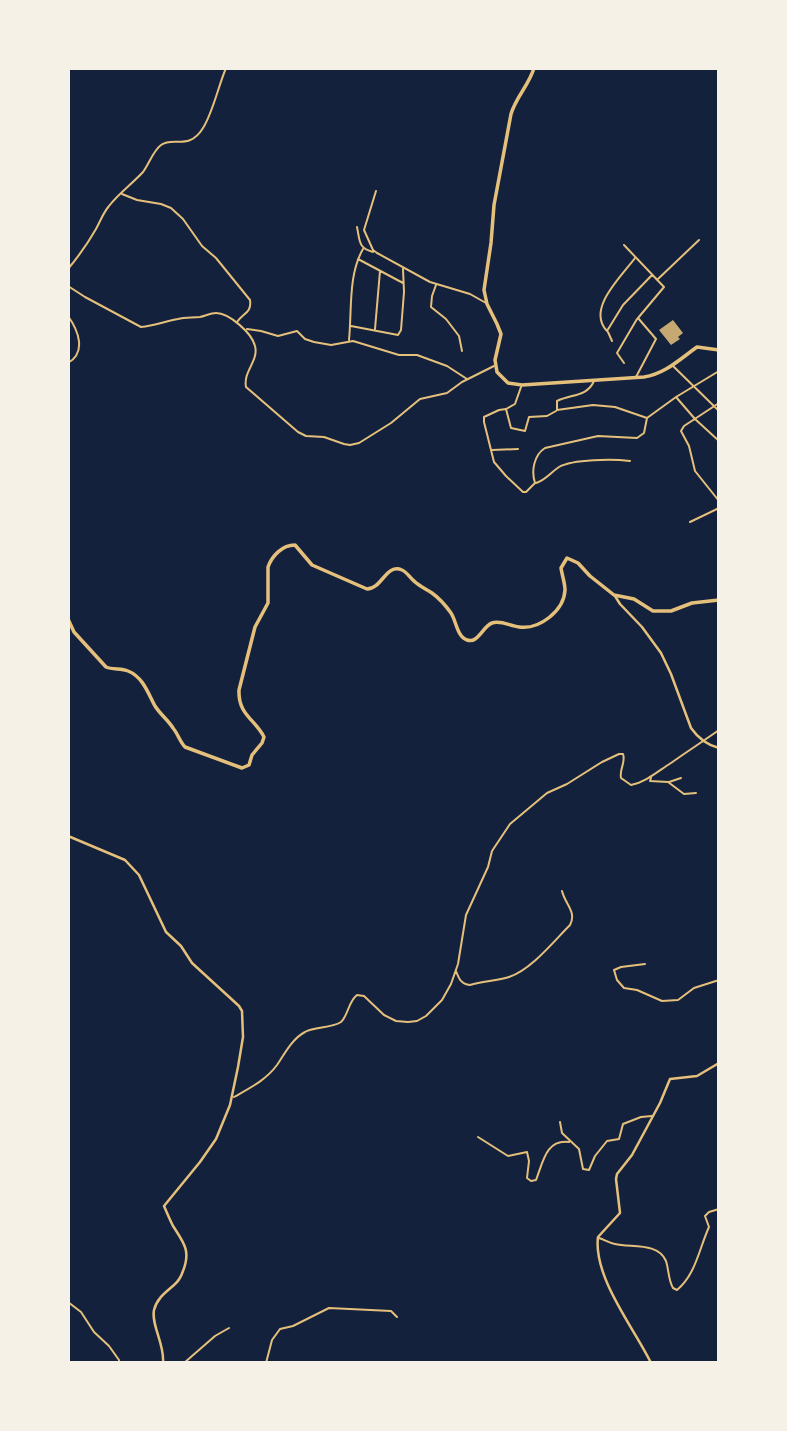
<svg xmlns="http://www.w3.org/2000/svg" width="787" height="1431" font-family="Bitter,serif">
	<rect width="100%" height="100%" fill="#14213d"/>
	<path fill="#c6a872" d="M673,320L683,333L678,337L680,339L671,345L659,330Z"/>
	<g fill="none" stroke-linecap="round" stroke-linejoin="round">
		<path stroke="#e5c07b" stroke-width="2" d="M376,191L364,230L373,250L377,253L430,282L470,294L486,303
			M122,194L137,200L161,204L171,208L183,219L202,246L216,258L250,300C252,313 243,313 237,322
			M357,227C360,241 358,248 373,252
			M624,245L664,287L638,318L656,339L636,377
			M635,258C621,277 586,309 607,331L623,305L652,275
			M358,259L403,283
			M68,269C78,257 88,243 96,229C100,222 103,213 109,206C119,193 132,184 143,172C149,164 153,151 161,145C173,136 189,151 203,128C213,112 218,87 226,68
			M658,279L699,240
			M436,285L432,296L431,307L446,319L459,336L462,351
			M68,286L85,297L141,327C154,326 166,321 178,319C185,317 193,318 200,317C205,316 211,313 216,313C229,313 252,333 255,346C259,361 243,371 246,387L298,432L306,436L324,437L344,444L350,445L359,443L391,423L420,399L447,393L462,382L494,366
			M68,316C78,330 87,352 68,363
			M351,326L398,335L401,330L404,292L403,269
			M247,329L261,331L278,336L297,331L305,339L314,342L331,345L353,341L399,355H417L447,366L467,379
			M375,329L380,271
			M608,332L612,341
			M349,340C352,310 348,275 363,249
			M624,363L617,353L637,319
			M672,365L719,411
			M719,371L676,397L695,419L719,441
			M594,381C587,397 571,394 557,401V410L593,405L615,407L647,418L676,397
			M521,387L515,404L506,409L511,428L525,431L529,417L547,416L556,411
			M719,403L684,426L681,431L689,446L695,471L719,501
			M506,409L499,410L484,417V422L494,462L506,476L523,492H526L535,483C531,471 534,455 545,448L598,436L637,438L644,433L647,418
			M492,450L518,449
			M536,483C546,480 550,473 559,467C573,459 613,459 630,461
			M690,522L719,508
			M651,778L650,781L668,782L684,794L696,793
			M669,782L681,778
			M645,964L621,967L614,970L617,980L624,988L637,990L662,1001L678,1000L694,988L719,980
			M456,971C459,979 461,984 470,985C483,981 497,981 509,977C531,970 554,941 570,925C577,912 565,904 562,891
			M234,1097C250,1088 266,1080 277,1065C285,1053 292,1039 305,1032C315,1026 330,1029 341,1022C348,1016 348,1002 357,995L364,996L384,1015L396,1021L408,1022L417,1021L426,1016L442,1000L451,984L458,964L466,915L488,867L492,851L510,824L547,793L567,784L602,762L619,754H623C626,762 619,770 621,778L631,785C646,782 658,771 671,763C688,751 702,742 719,730
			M560,1122L562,1133L579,1149L583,1169L589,1170L595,1156L607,1141L619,1139L623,1124L641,1117L652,1116
			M478,1137L508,1156L527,1152L529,1161L527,1178L531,1181L536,1180C543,1162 546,1139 569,1142
			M599,1238C605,1240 609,1243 615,1244C631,1248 658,1242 666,1261C669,1270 668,1279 673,1288L677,1290C696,1274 699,1249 709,1227L705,1216L709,1212L719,1209
			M68,1302L81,1312L94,1332L109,1346L119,1360V1363
			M184,1363L215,1336L229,1328
			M266,1363L272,1340L280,1329L293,1326L329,1308L391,1311L397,1317"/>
		<path stroke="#e5c07b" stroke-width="2.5" d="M615,596L620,604L642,627L661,653L671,674L691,728C698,738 707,745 719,748
			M68,836L125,860L139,875L166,932L181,946L192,963L239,1006L242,1011L243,1037L238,1067L230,1105L216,1139L200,1162L164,1206C167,1213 170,1220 173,1226C184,1243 191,1251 183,1271C181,1277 179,1281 174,1285C166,1292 157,1298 154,1310C151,1325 165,1345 163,1363
			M651,1363C634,1328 593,1277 598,1237L620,1213L616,1179L617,1174L632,1155L660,1103L670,1079L697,1076L719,1063"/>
		<path stroke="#e5c07b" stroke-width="3.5" d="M534,68C529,85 516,97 511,114L494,205L491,243L484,290L487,304L497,324L501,334L495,360L497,372L508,383L522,385L644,377C665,374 680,359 697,347L719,350
			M68,619L74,632L106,667C113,670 121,668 128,671C143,677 148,693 155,706C160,714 168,720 173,728C178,734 180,742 185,747L242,768L249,765L252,755L262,743L264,737C255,719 238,715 239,690L255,627L268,603V567C272,556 282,545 295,545L312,565L367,589C382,589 386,563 402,570C407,572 410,578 414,581C419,586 426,589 432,593C439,598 446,606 451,613C456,620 457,637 467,640C478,644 483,626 492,623C501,620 510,626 519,627C539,630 564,611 565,590C565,583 562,575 561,568L567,558L578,563L590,576L614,595L634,599L653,611H671L692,603L719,600"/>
	</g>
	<rect width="787" height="1431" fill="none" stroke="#f6f1e7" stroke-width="140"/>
</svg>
